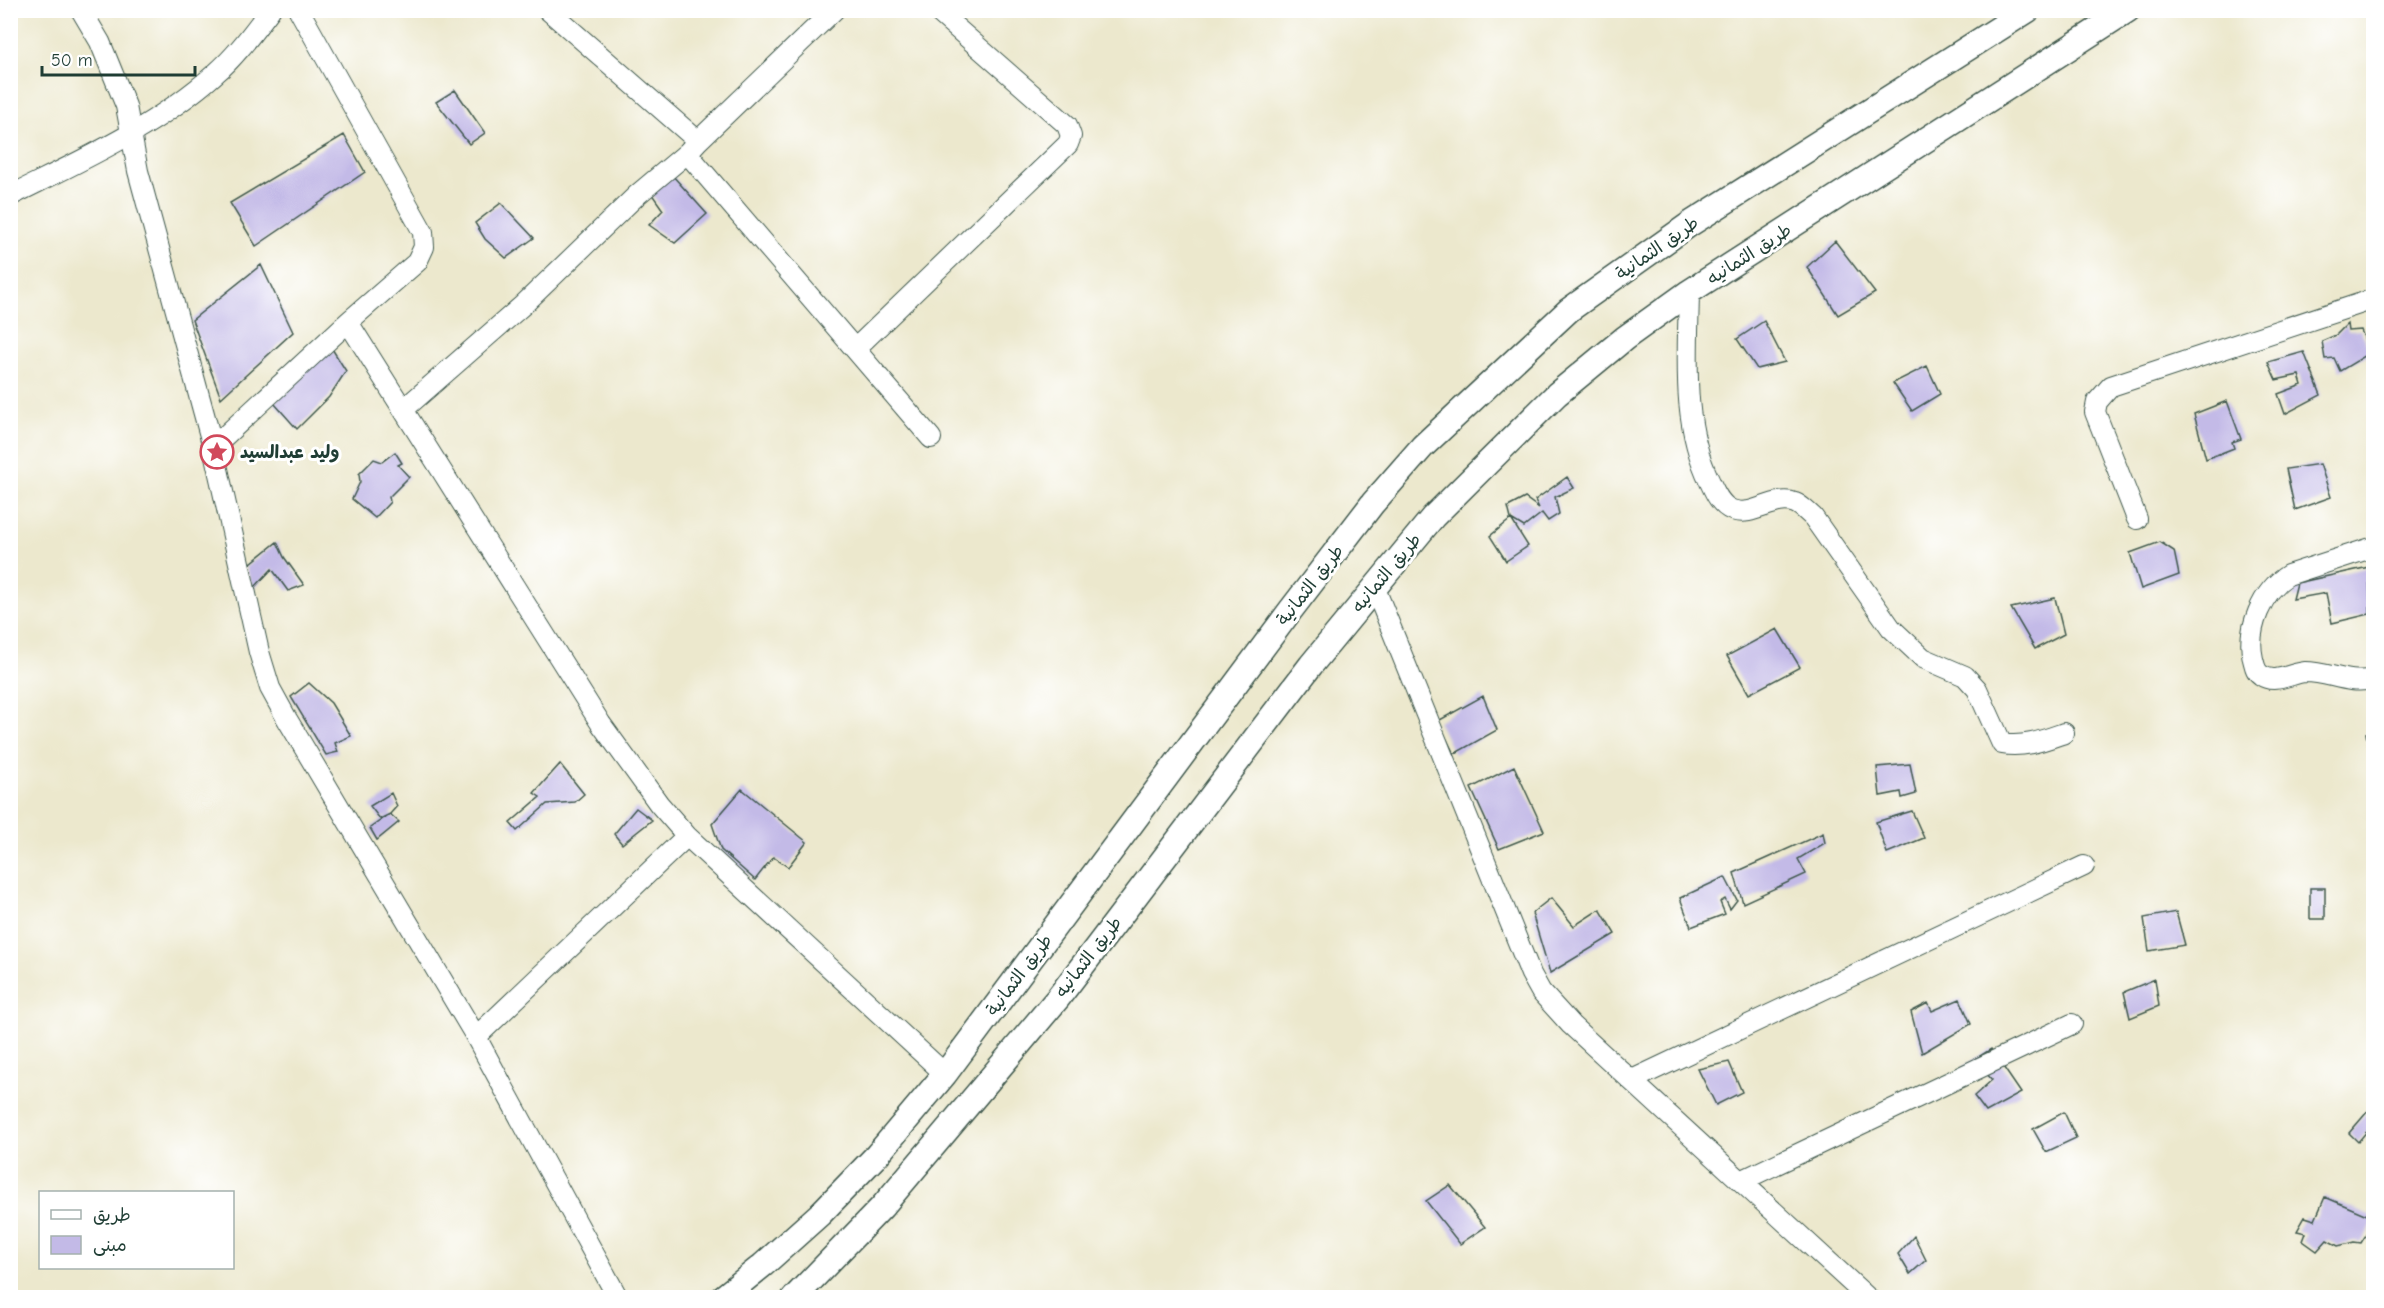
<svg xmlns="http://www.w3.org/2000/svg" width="2384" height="1308" font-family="'Comic Neue','Playpen Sans Arabic',sans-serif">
	<rect width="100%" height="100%" fill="#fff"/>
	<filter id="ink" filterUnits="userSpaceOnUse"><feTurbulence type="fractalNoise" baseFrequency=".0167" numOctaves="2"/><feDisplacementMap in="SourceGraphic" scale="12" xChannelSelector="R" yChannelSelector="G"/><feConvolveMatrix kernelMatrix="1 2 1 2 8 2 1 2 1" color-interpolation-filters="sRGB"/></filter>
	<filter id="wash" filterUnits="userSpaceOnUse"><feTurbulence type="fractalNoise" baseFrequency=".008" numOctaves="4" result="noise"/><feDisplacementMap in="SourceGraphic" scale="24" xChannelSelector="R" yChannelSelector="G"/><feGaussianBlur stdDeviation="1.35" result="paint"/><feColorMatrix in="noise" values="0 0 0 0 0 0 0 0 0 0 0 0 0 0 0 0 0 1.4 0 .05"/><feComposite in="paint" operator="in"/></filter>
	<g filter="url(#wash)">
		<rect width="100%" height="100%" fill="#ece8cd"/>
		<g id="blocks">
			<path fill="#c3bae7" d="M455,90L485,133L469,144L436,102Z
				M344,135L365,172L256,246L230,203Z
				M672,175L707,214L675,243L649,225L663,210L651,193Z
				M501,203L534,238L506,258L485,239L475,223Z
				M1835,241L1875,293L1838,315L1807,267Z
				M261,265L293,332L221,398L192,320Z
				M1764,321L1785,362L1757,369L1737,339Z
				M2347,324L2348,331L2361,330L2370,353L2340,371L2334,358L2325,359L2322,341L2336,335Z
				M329,344L346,371L329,397L297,429L274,403Z
				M2304,352L2321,395L2285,414L2278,394L2302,385L2299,375L2276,380L2268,362Z
				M1927,366L1940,394L1912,411L1893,383Z
				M2227,401L2241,439L2232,442L2234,448L2206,459L2194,414Z
				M395,452L402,463L398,465L409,477L389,497L390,502L375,518L352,499L360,482L359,474L374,459L382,462Z
				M2320,464L2331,497L2295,510L2286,469Z
				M1567,477L1574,488L1555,497L1559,514L1548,521L1542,513L1524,527L1511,519L1508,507L1525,498L1539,508L1535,500Z
				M1511,519L1528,546L1506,561L1490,536Z
				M277,542L284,557L304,585L288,591L272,569L253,589L246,567Z
				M2160,542L2174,551L2179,575L2141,589L2130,553Z
				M2369,567L2370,614L2332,623L2326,593L2293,599L2297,583Z
				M2055,598L2064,634L2035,649L2011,608Z
				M1777,629L1800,667L1749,694L1727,656Z
				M309,683L331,703L351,736L335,743L338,752L326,755L291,697Z
				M1483,696L1497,730L1454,754L1438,721Z
				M2374,732V770H2372L2366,733Z
				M560,764L584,794L575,802L547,804L517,831L510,823L540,797L534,793Z
				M1910,764L1916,794L1902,798L1901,792L1880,796L1877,767Z
				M1514,766L1544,831L1499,849L1471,788Z
				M742,789L807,842L788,867L773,857L755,880L721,850L712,824Z
				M391,793L397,806L390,814L380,819L370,806Z
				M636,808L652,820L622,844L614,834Z
				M1912,811L1924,838L1887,853L1876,822Z
				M390,814L399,822L377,840L370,828Z
				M1823,833L1825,843L1798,859L1806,874L1743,903L1734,873Z
				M1725,877L1737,900L1730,909L1725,899L1720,902L1725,914L1691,927L1680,898Z
				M2310,888H2325V919H2310Z
				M1551,898L1574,926L1600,909L1615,934L1550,973L1532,913Z
				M2176,912L2185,945L2149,951L2144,918Z
				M2155,979L2159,1006L2130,1018L2124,992Z
				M1960,999L1971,1024L1922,1053L1911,1012L1928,1003L1932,1011Z
				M1991,1049L2021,1093L1986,1112L1974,1096L1992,1080L1987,1074L1961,1068Z
				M1729,1062L1742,1092L1716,1105L1698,1069Z
				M2374,1104V1123L2358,1142L2349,1133Z
				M2064,1112L2076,1138L2046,1152L2033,1129Z
				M1450,1185L1485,1227L1460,1244L1426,1201Z
				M2325,1197L2374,1218V1222L2361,1243L2354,1242L2338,1246L2327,1240L2317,1251L2303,1241L2306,1233L2297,1231L2305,1217L2315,1220Z
				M1914,1236L1926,1260L1910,1274L1898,1254Z"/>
		</g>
	</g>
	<g filter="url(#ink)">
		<use href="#blocks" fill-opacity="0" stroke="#3e574b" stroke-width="1.5"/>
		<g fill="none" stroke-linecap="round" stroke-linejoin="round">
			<g stroke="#3e574b" stroke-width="22">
				<path id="minor" d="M81,10L100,42L126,106L138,171L213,447L259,652L270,688L287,719L476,1037L618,1298
					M299,10L423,232L424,247L417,262L348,322
					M698,141L834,10
					M687,153L931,438
					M10,196C82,160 156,127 216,73C237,55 253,32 270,10
					M1689,292C1688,356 1681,423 1710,482C1715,493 1721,506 1732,510C1754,518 1774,495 1795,503C1801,505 1807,512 1813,517L1891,628L1923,658L1965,676L1977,689L2002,744C2024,748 2044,740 2064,733
					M855,349L1068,144L1071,136L1067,125L936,10
					M404,409L523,305L637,195L687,153L698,141L548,10
					M213,447L348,322L601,724L659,804L687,836L945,1074
					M2137,519L2095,412L2097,402L2111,386L2374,299
					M2374,547L2288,575C2262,591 2246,629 2253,659C2255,666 2255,671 2261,675C2275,685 2291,673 2305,672C2331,672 2346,685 2374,679
					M1374,586L1531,974L1541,992L1571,1025L1868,1298
					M476,1037L687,836
					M1632,1080L2084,866
					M1741,1181L2072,1024"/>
			</g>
			<g stroke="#3e574b" stroke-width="27">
				<path id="tertiary" d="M722,1298L763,1265L820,1214L877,1155L945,1074L1290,611L1373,503L1423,446L1569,310L1690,224L2028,10
					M794,1298L882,1207L1058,998L1311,665L1433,517L1557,394L1625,338L1689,292L2128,10"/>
			</g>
			<use href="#minor" stroke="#fff" stroke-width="20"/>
			<use href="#tertiary" stroke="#fff" stroke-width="24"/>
		</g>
	</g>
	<defs>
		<g id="sight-ring" transform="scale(1.725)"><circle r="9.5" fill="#fff" stroke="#d1495b" stroke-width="1.5"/><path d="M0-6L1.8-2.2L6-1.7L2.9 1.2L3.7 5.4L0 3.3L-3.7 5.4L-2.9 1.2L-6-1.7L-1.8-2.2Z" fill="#d1495b"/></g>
	</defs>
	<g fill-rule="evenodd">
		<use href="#sight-ring" x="217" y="452"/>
	</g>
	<g text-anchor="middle" stroke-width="6" stroke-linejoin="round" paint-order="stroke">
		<g font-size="18" fill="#1f3d34" stroke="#fff">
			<text transform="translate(1657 248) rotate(-35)" y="6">طريق الثمانية</text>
			<text transform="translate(1749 254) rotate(-33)" y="6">طريق الثمانيه</text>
			<text transform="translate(1386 573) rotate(-50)" y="6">طريق الثمانيه</text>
			<text transform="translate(1310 585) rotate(-52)" y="6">طريق الثمانية</text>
			<text transform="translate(1088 957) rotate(-52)" y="6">طريق الثمانيه</text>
			<text transform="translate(1019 975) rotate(-53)" y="6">طريق الثمانية</text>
		</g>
		<g font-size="18" font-weight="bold" fill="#1f3d34" stroke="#fff" text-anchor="start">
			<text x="240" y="458">وليد عبدالسيد</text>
		</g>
	</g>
	<rect width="2384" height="1308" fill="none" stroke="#fff" stroke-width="36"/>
	<rect x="39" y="1191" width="195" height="78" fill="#ffffff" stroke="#a5b1ae" stroke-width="1.5"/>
	<rect x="51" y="1210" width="30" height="9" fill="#ffffff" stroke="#a5b1ae" stroke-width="1.5"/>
	<text x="93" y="1221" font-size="18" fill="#1f3d34">طريق</text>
	<rect x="51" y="1236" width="30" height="18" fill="#c3bae7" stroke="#a5b1ae" stroke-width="1.5"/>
	<text x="93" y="1251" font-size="18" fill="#1f3d34">مبنى</text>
	<path d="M42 66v9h153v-9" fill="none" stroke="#1f3d34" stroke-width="3"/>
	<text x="51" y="66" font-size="18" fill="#1f3d34" stroke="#ffffff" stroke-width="4.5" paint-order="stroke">50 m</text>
</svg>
